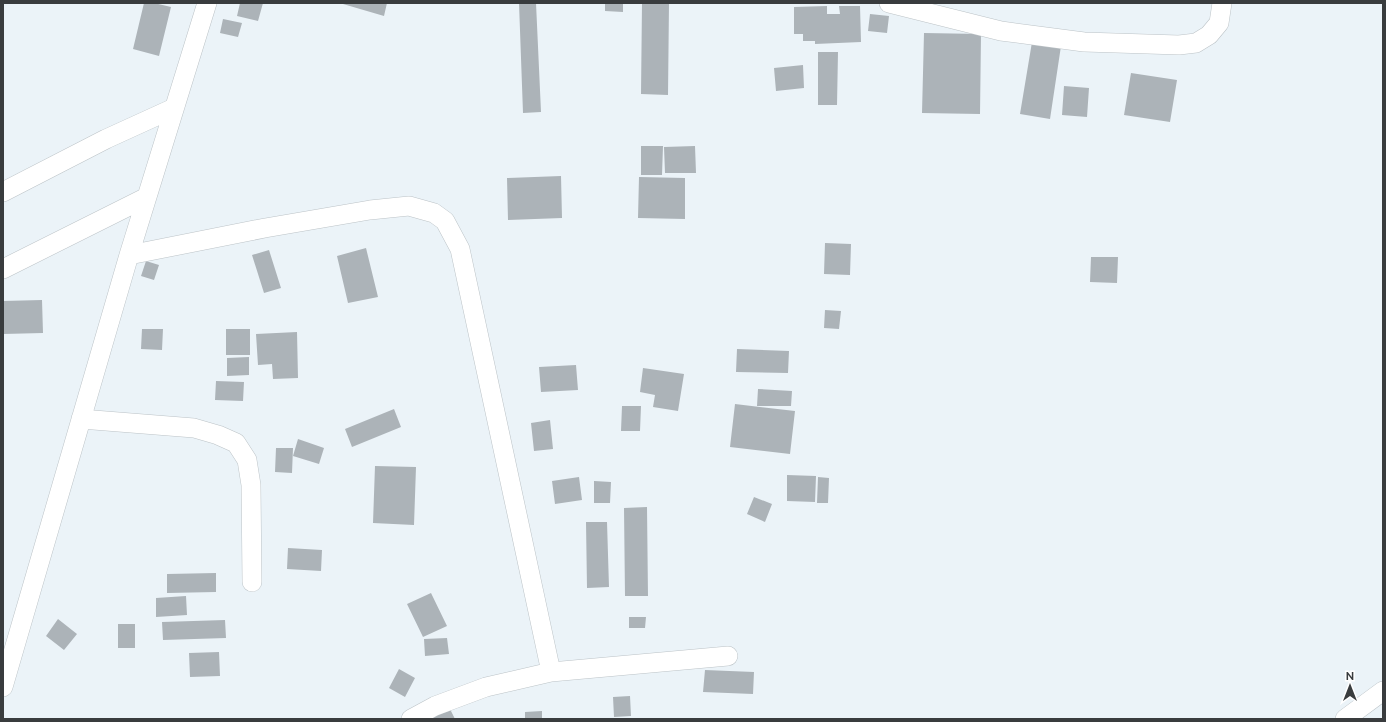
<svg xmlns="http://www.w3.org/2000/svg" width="1386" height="722" font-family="Raleway,sans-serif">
	<rect width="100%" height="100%" fill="#ebf3f8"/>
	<path fill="#acb3b8" d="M144,3H154L171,7L159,56L133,49Z
		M240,3H263L258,21L237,16Z
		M343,3H387L384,16L343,4Z
		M519,3H536L541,112L523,113Z
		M605,3H623V12L605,11Z
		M642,3H669L668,95L641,94Z
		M827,6V14H840L839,6H860L861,42L815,44V41H803V34H794V7Z
		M870,14L889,16L887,33L868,31Z
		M223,19L242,23L238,37L220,33Z
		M924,33L981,34L980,114L922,113Z
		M1032,42L1061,46L1050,119L1020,114Z
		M818,52H838L837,105H818Z
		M803,65L804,88L776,91L774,68Z
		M1131,73L1177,80L1170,122L1124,115Z
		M1064,86L1089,88L1087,117L1062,115Z
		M641,146H663L662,175H641Z
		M695,146L696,173H665L664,147Z
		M561,176L562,218L508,220L507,178Z
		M639,177L685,178V219L638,218Z
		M825,243L851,244L850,275L824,274Z
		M366,248L378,297L348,303L337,256Z
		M269,250L281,288L264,293L252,255Z
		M1091,257H1118L1117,283L1090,282Z
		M146,261L159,265L154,280L141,276Z
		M42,300L43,333L3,334V301Z
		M825,310L841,311L839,329L824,328Z
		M142,329H163L162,350L141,349Z
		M226,329H250V355H226Z
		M297,332L298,378L273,379L272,364L258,365L256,334Z
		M737,349L789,351L788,373L736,372Z
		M249,357V375L227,376V358Z
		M576,365L578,390L541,392L539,367Z
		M643,368L684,374L678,411L653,407L655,395L640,392Z
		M216,381L244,382L243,401L215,400Z
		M758,389L792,391L791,406H757Z
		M735,404L795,411L790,454L730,447Z
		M622,406H641L640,431H621Z
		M394,409L401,427L352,447L345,429Z
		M550,420L553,449L534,451L531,423Z
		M298,439L324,448L319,464L293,456Z
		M276,448H293L292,473L275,472Z
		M375,466L416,467L414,525L373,523Z
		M787,475L816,476L815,502L787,501Z
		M579,477L582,500L555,504L552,481Z
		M818,477L829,478L828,503H817Z
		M594,481L611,482L610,503H594Z
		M754,497L772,504L765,522L747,514Z
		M647,507L648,596H625L624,508Z
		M586,522H607L609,587L587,588Z
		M288,548L322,550L321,571L287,569Z
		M216,573V592L167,593V574Z
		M431,593L447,626L423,637L407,604Z
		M186,596L187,615L156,617V598Z
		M629,617H646L645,628H629Z
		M58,619L77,634L64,650L46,636Z
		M225,620L226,638L163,640L162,622Z
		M118,624H135V648H118Z
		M447,638L449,654L425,656L424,639Z
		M219,652L220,676L190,677L189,653Z
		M399,669L415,678L405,697L389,688Z
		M705,670L754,672L753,694L703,692Z
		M630,696L631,716L614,717L613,697Z
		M450,709L455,719H431L430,717Z
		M542,711V719H525V712Z"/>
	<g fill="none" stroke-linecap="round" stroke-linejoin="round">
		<g stroke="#bcc3c7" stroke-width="20">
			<path id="minor" d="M889,3L1001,31L1084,42L1179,45L1196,43L1209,35L1219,23L1222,3
				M3,192L106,139L174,108
				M129,255L265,228L370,210L409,206L434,213L445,221L460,249L551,672
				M3,269L147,197
				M81,419L194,428L218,435L236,443L247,460L251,485L252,582
				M3,687L129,255L207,3
				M411,719L435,706L486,687L551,672L728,656
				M1345,719L1383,691"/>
		</g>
		<use href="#minor" stroke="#fff" stroke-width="19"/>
	</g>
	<rect width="1386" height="722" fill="none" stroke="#393c3e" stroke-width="8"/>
	<g transform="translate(1350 686)" stroke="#ffffff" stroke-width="3" paint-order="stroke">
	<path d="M0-3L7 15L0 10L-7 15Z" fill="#393c3e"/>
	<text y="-6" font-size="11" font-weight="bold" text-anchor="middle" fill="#393c3e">N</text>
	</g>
</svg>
